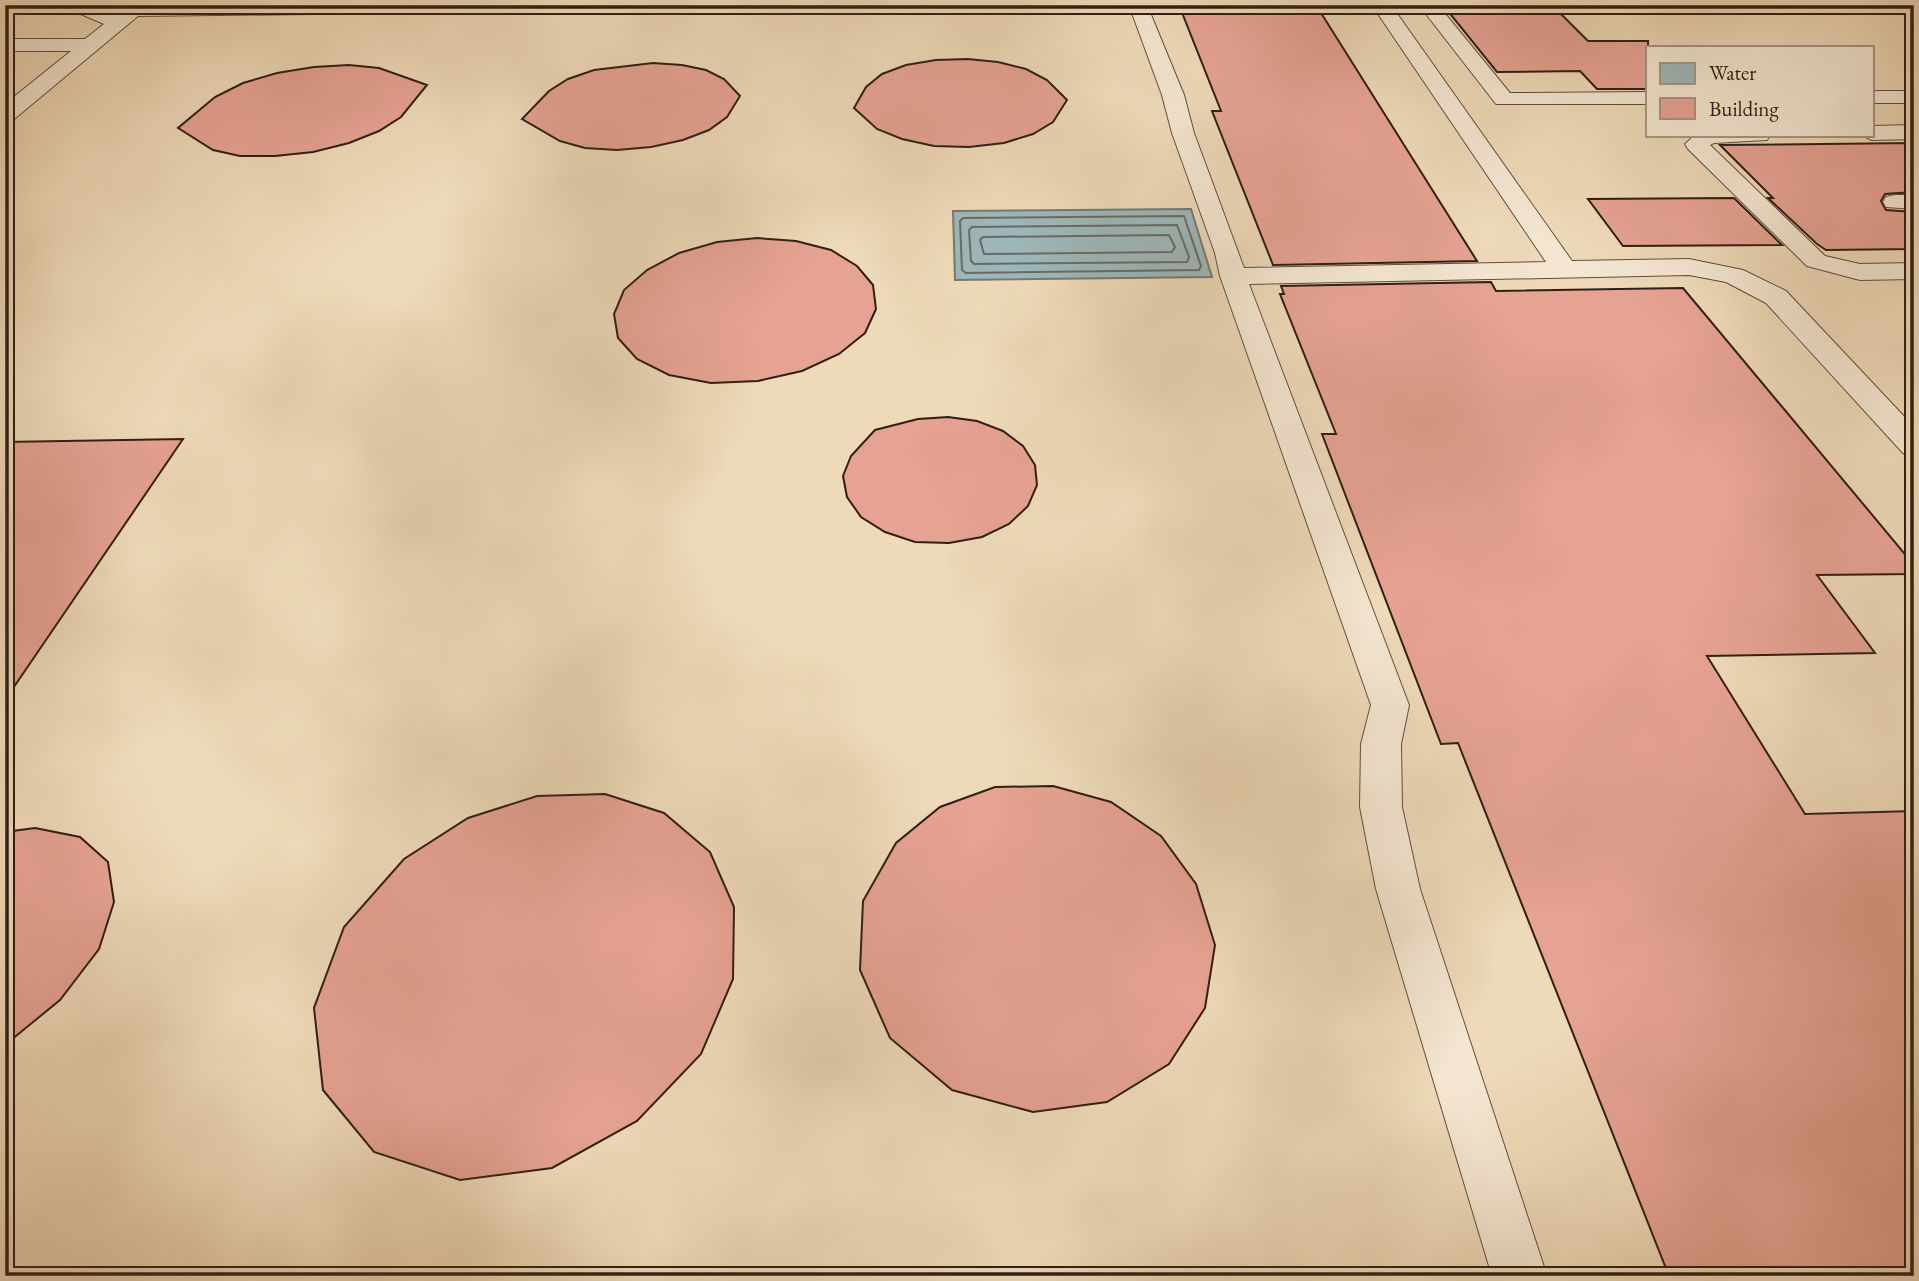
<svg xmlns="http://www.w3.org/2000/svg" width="1919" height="1281" font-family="'EB Garamond',serif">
	<rect width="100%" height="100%" fill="#eed9b8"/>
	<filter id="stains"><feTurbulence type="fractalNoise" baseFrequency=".00286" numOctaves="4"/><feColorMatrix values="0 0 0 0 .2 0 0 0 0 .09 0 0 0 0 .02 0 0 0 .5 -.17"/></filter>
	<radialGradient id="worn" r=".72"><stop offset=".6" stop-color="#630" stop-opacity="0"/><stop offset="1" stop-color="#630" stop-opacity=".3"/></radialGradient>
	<path fill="#9eb7b9" stroke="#727a77" stroke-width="2" d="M1191,209L1212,277L955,280L953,211Z"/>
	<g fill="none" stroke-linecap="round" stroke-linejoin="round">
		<path stroke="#676b67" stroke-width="2" d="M1184,216L1201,266L1199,270L966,273L962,270L960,221L963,218Z
			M1177,225L1189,257L1187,262L974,264L971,261L969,230L972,227Z
			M1169,235L1175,247L1172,252L984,254L980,240L983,237Z"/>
	</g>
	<path fill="#e6a293" stroke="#301f15" stroke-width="2" d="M1179,5H1316L1477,261L1273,265L1212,111H1221Z
		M1443,5H1552L1588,41H1648V89H1597L1580,71L1497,72Z
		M968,59L998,62L1026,69L1047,80L1067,100L1053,122L1033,134L1004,143L969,147L934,146L902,139L877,129L854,108L866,87L882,74L906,65L936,60Z
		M653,63L682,65L706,70L724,79L740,96L727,117L709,130L683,140L651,147L617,150L585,148L560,141L522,119L549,91L568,79L594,70Z
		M349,65L379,68L427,85L401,117L379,131L349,143L313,152L275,156H240L213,150L178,128L215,97L243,83L277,73L314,67Z
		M1914,143V192L1885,194L1881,201L1886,210L1914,212V249L1826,250L1817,244L1768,198H1773L1720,145Z
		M1734,198L1782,245L1623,246L1588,199Z
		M757,238L796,241L831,250L857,266L873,285L876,309L865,333L839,354L802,371L758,381L711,383L669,375L637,359L618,338L614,314L624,290L647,270L679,253L717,242Z
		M1491,282L1496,291L1683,288L1914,565V574L1817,575L1875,653L1707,656L1805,814L1914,811V1276H1669L1458,743L1441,744L1322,434H1336L1280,294H1284L1281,286Z
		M948,417L977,421L1003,431L1023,446L1035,465L1037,485L1028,506L1009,524L982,537L949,543L915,542L885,532L861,517L847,497L843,476L851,456L875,430L918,419Z
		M183,439L5,700V442Z
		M1053,786L1111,802L1161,836L1196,884L1215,945L1205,1008L1169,1064L1107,1102L1033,1112L952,1090L890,1038L860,970L863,901L896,843L940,807L995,787Z
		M605,794L664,813L710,852L734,907L733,979L701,1054L637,1121L552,1168L460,1180L374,1152L323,1090L314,1008L344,927L404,859L468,818L537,796Z
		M35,828L80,837L108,862L114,902L99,949L60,1000L5,1045V832Z"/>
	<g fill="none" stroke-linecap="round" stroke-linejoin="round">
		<g stroke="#604e3e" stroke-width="2">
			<path id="service" d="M67,5H92L115,15L127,5H569L560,11L138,16L13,120L5,121V104L71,51H5V39H85L104,24L69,9Z
				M1129,5H1147L1184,95L1194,133L1244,268L1546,262L1372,5H1391L1572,261L1689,259L1743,270L1786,291L1914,427V456L1903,453L1766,303L1726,282L1689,275L1249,284L1409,705L1401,744L1402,807L1420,889L1547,1276H1492L1376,889L1360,807L1361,744L1371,705L1220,276L1215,253L1172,133L1162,95Z
				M1419,5H1438L1510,93L1648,92V104H1496Z
				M1872,91H1914V103H1872Z
				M1914,125V139L1872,140L1862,135H1872V126Z
				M1695,135H1770L1767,140L1714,143L1710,145L1825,256L1860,264L1914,263V279L1860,280L1807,266L1688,149L1685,144Z
				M1895,195H1914V209L1886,207L1883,202L1886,197Z"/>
		</g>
		<use href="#service" fill="#f4e6d1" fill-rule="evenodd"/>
	</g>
	<rect width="1919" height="1281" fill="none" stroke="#eed9b8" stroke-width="28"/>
	<rect x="7" y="7" width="1905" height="1267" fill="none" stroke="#301f15" stroke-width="3.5"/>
	<rect x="14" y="14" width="1891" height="1253" fill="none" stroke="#301f15" stroke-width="2"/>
	<rect x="1646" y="46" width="228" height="91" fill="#f4e6d1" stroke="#a69686" stroke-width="2"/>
	<rect x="1660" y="63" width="35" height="21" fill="#9eb7b9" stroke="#a69686" stroke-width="2"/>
	<text x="1709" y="80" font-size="21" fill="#301f15">Water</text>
	<rect x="1660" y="98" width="35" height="21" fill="#e6a293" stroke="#a69686" stroke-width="2"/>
	<text x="1709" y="116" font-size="21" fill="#301f15">Building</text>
	<rect width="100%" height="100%" filter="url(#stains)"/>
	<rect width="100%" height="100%" fill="url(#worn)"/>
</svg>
